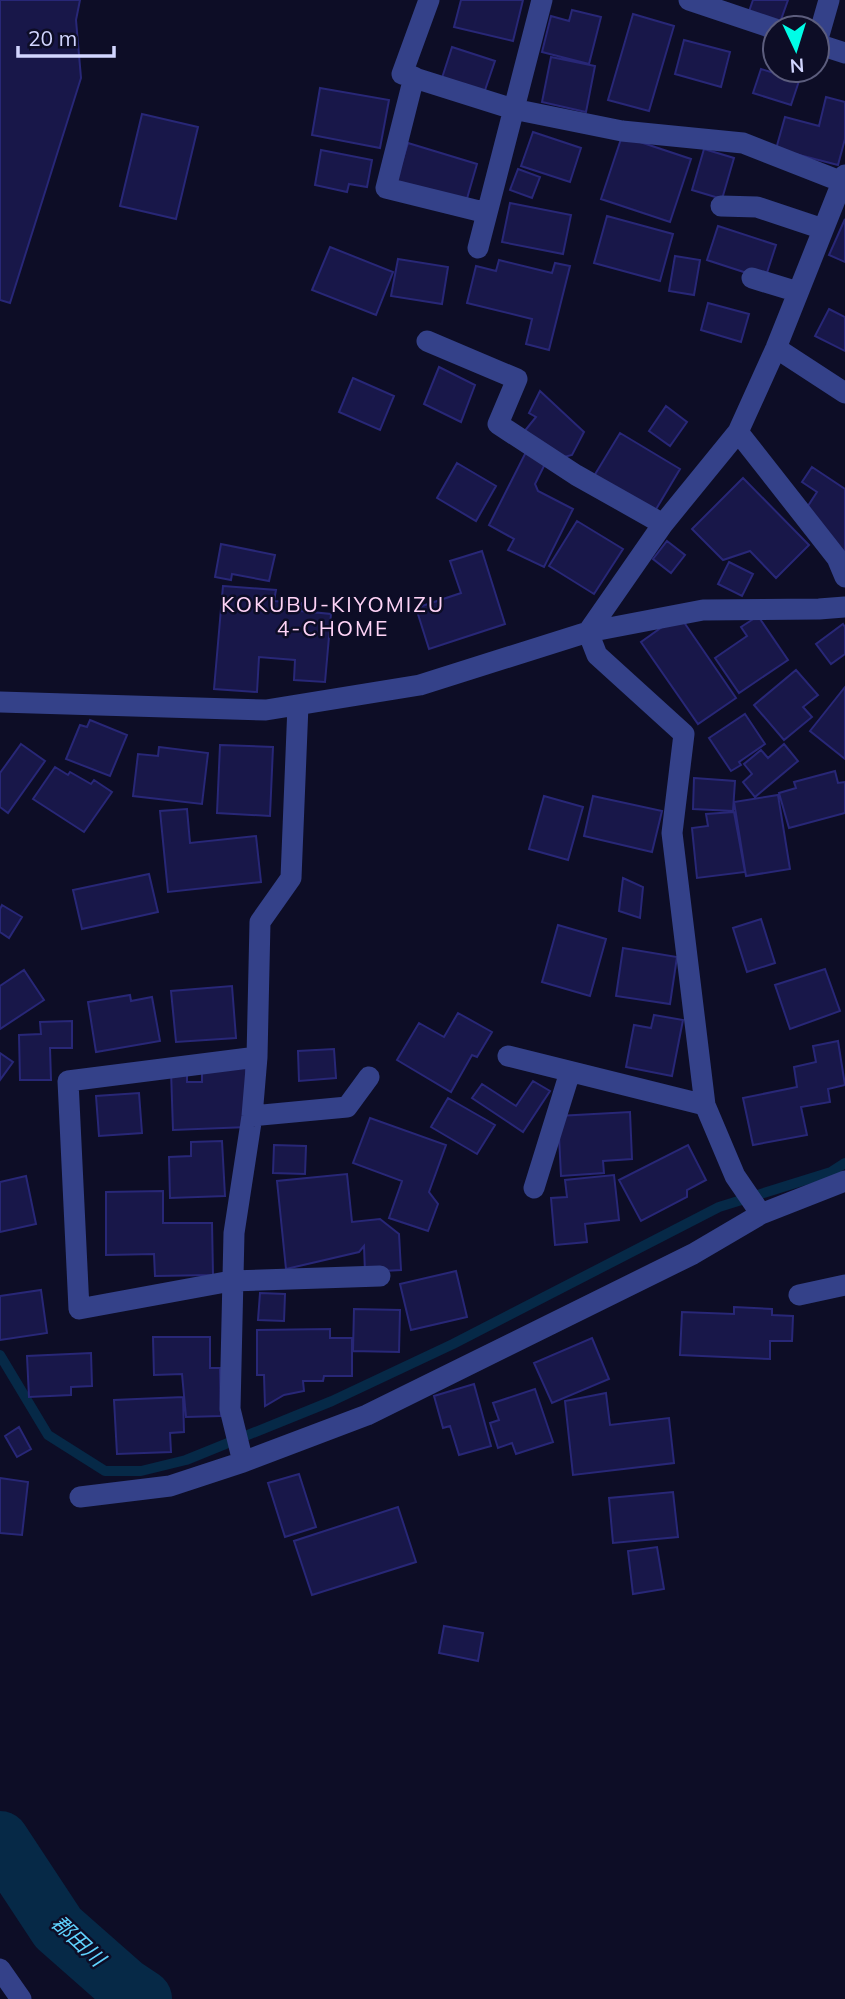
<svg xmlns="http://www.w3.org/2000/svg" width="845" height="1999" font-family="Mulish,'Noto Sans JP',sans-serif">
	<rect width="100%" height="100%" fill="#0d0d26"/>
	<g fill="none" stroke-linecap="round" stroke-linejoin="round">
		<path stroke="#062947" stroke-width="10" d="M0,1355L48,1435L105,1471H141L186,1460L332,1401L453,1344L719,1207L831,1172L845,1163"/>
		<path stroke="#062947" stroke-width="58" d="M0,1840L58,1928L125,1987L143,1999"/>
	</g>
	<path fill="#181749" stroke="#282777" stroke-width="2" d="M0,0H80L76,20L81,78L10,303L0,300Z
		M461,0H523L513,41L454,27Z
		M753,0H788L778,28L746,20Z
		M572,10L601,17L589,64L542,52L551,16L569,21Z
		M633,14L674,26L649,111L608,100Z
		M684,40L730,52L721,87L675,74Z
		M452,47L495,61L484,93L441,81Z
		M551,57L595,66L586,112L542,102Z
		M761,69L799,81L791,105L753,93Z
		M320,88L389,100L380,148L312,135Z
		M826,97L845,102V139L838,165L776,149L785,117L819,126Z
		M142,114L198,127L176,219L120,206Z
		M533,132L581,148L570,182L521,166Z
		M622,136L691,159L670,222L601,199Z
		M408,143L477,164L466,202L396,181Z
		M704,149L734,158L722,199L692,190Z
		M321,150L372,160L367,187L349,184L347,192L315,185Z
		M518,169L540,177L532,198L510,190Z
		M510,203L571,215L563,254L502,242Z
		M607,216L673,234L660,281L594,263Z
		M845,219V262L829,255Z
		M718,226L776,245L765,279L707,260Z
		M330,247L393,272L376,315L312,290Z
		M675,256L700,260L694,295L669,291Z
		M398,259L448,267L442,304L391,296Z
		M499,260L552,273L555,263L570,266L549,350L526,344L532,319L467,303L476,266L496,271Z
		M708,303L749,314L741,342L701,330Z
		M829,309L845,317V351L815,336Z
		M439,367L475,385L461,422L424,404Z
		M353,378L394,396L380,430L339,412Z
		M540,391L584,432L572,455L560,458L523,433L536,417L529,413Z
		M666,406L687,422L670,446L649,431Z
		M620,433L680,469L652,516L594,476Z
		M527,450L547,460L535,484L538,491L573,509L544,567L508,550L514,539L489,525Z
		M457,463L496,486L476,521L437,498Z
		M812,467L845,489V554L806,509L817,492L802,482Z
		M743,478L809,545L776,578L750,551L723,560L692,529Z
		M577,521L623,549L594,594L549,566Z
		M667,541L685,555L671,573L653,559Z
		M221,544L275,555L269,581L232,574L231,580L215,577Z
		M482,551L505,624L429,649L416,608L461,593L450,561Z
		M729,562L753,574L742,596L718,584Z
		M223,586L276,590L274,601L301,603V611L331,614L325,682L294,680L295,660L259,657L257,692L214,689Z
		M679,615L736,698L698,724L641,642Z
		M758,616L788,660L739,693L715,658L747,636L741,627Z
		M843,624L845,627V654L831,664L816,644Z
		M796,670L818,695L803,707L812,717L784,740L754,705Z
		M845,687V759L810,731Z
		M745,714L765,744L739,762L741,765L731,771L709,738Z
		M90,720L127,735L110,776L66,759L80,725L87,727Z
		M21,744L45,761L8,813L0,807V773Z
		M784,744L798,761L755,797L743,782L752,774L744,764L761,750L768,758Z
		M220,745L273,747L270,816L217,813Z
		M159,747L208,753L202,804L133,796L138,754L158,756Z
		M55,767L68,775L70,772L91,784L94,780L112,792L84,832L33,799Z
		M835,771L838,783L845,782V813L789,828L779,793L796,788L794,782Z
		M694,778L735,781L733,811L693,809Z
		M778,795L790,869L746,876L734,802Z
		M544,796L583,807L568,860L529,849Z
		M593,796L662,811L652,852L584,836Z
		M187,809L190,843L256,836L261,882L168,892L160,811Z
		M734,812L745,872L697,878L692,828L708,826L706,814Z
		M149,874L158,912L82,929L73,890Z
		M623,878L643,887L640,918L619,911Z
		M2,905L22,917L9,938L0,932V909Z
		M761,919L775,963L747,972L733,928Z
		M558,925L606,939L590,996L542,982Z
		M623,948L677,957L670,1004L616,996Z
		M825,969L840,1011L790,1029L775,985Z
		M24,970L44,1000L0,1029V986Z
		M232,986L236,1038L176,1042L171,991Z
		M130,995L131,1001L152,997L160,1041L96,1052L88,1002Z
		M458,1013L492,1032L477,1057L472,1055L451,1092L397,1060L419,1023L444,1037Z
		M654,1015L683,1020L672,1076L626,1067L634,1025L651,1028Z
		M72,1021V1048H50L51,1080H20L19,1035L41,1034L40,1022Z
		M838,1041L845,1085L828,1089L830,1102L801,1107L807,1135L753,1145L743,1098L797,1087L794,1067L816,1062L813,1046Z
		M334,1049L336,1078L299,1081L298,1051Z
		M0,1053L13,1062L0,1080Z
		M246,1065L248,1127L173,1130L171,1071H187V1082H202V1067Z
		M533,1081L550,1091L523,1132L472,1098L482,1084L516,1106Z
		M139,1093L142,1133L99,1136L96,1096Z
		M448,1098L495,1125L477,1154L431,1127Z
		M630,1112L632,1159L603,1161L604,1173L561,1176L558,1116Z
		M370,1118L446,1145L429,1192L438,1204L428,1231L389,1218L402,1181L353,1163Z
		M222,1141L225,1196L170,1198L169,1157L191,1156V1142Z
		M274,1145L306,1146L305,1174L273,1173Z
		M688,1145L706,1180L687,1190V1197L641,1221L619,1180Z
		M347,1174L352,1222L380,1219L399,1234L401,1270L365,1272L364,1246L359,1252L286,1269L277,1181Z
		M614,1175L619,1220L585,1224L587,1242L555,1245L551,1198L567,1197L565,1180Z
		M26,1176L36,1224L0,1232V1182Z
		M163,1191V1223H212L213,1275L155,1276L154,1254L106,1255V1192Z
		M456,1271L467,1317L411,1330L400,1284Z
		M41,1290L47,1333L0,1340V1296Z
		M260,1293L285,1294L284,1321L258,1320Z
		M734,1307L772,1309V1315L793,1316L792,1341H770V1359L680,1355L682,1312L734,1314Z
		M354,1309L400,1310L399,1352L353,1351Z
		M330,1329V1338H352V1376H324L323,1381H303L304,1391L284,1395L265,1406L264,1375H257V1330Z
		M153,1337H210V1368H220L221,1416L186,1417L182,1374L154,1375Z
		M592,1338L609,1379L552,1403L534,1363Z
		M91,1353L92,1386L71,1387V1395L29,1397L27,1356Z
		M474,1384L491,1446L459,1455L450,1426L443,1428L434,1396Z
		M535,1389L553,1442L516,1454L512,1443L498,1448L490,1423L499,1420L493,1403Z
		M606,1393L610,1425L669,1418L674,1463L573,1475L565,1401Z
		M183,1397L184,1432L170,1433L171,1452L117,1454L114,1400Z
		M19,1427L31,1449L17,1457L5,1436Z
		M299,1474L316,1527L285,1537L268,1483Z
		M0,1478L28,1482L22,1535L0,1533Z
		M673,1492L678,1537L613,1543L609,1498Z
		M398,1507L416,1562L312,1595L294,1541Z
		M657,1547L664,1589L633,1594L628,1551Z
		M444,1626L483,1633L478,1661L439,1653Z"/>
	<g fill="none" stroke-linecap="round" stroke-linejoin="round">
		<path stroke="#344189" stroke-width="21" d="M429,0L402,74L513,109L622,131L743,143L845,183
			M689,0L775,29
			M817,42L829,0
			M817,44L845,53
			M414,77L386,188L487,213
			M721,206L757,207L823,229
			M478,248L542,0
			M752,278L798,292
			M427,341L517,379L498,424L576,475L663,524
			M776,348L845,393
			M738,432L837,558L845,577
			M588,632L597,655L684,734L672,833L705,1105L735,1176L761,1214L845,1181
			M588,632L663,524L738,432L776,348L845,175
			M0,702L266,710L420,685L588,632L703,610L819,609L845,607
			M508,1056L705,1105
			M257,1057L68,1081L79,1309L231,1281L380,1276
			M252,1116L347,1107L369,1077
			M534,1188L570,1072
			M799,1295L845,1285
			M243,1462L230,1409L234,1233L252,1116L257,1057L260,922L291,878L298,705
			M80,1497L170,1486L243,1462L367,1415L693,1254L761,1214
			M0,1969L21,1999"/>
	</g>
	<g text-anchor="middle" stroke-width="5" stroke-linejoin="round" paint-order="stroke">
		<g font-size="21" letter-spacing="2" fill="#ffd4f7" stroke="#0d0d26">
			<text x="333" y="612">KOKUBU-KIYOMIZU<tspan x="333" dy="24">4-CHOME</tspan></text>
		</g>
		<g font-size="21" font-style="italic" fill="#60d3ff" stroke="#0d0d26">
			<text transform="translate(78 1941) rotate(43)" y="7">郡田川</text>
		</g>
	</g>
	<g transform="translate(796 49) rotate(176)"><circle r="33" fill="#0d0d26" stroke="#5c5d7d" stroke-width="2"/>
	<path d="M0-5L12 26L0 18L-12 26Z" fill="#00fde7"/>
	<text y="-10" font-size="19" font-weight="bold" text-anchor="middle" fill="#d2d6ff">N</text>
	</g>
	<path d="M18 46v10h96v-10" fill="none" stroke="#d2d6ff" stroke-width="3.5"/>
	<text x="28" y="46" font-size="21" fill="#d2d6ff" stroke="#0d0d26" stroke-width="5" paint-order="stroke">20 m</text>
</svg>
